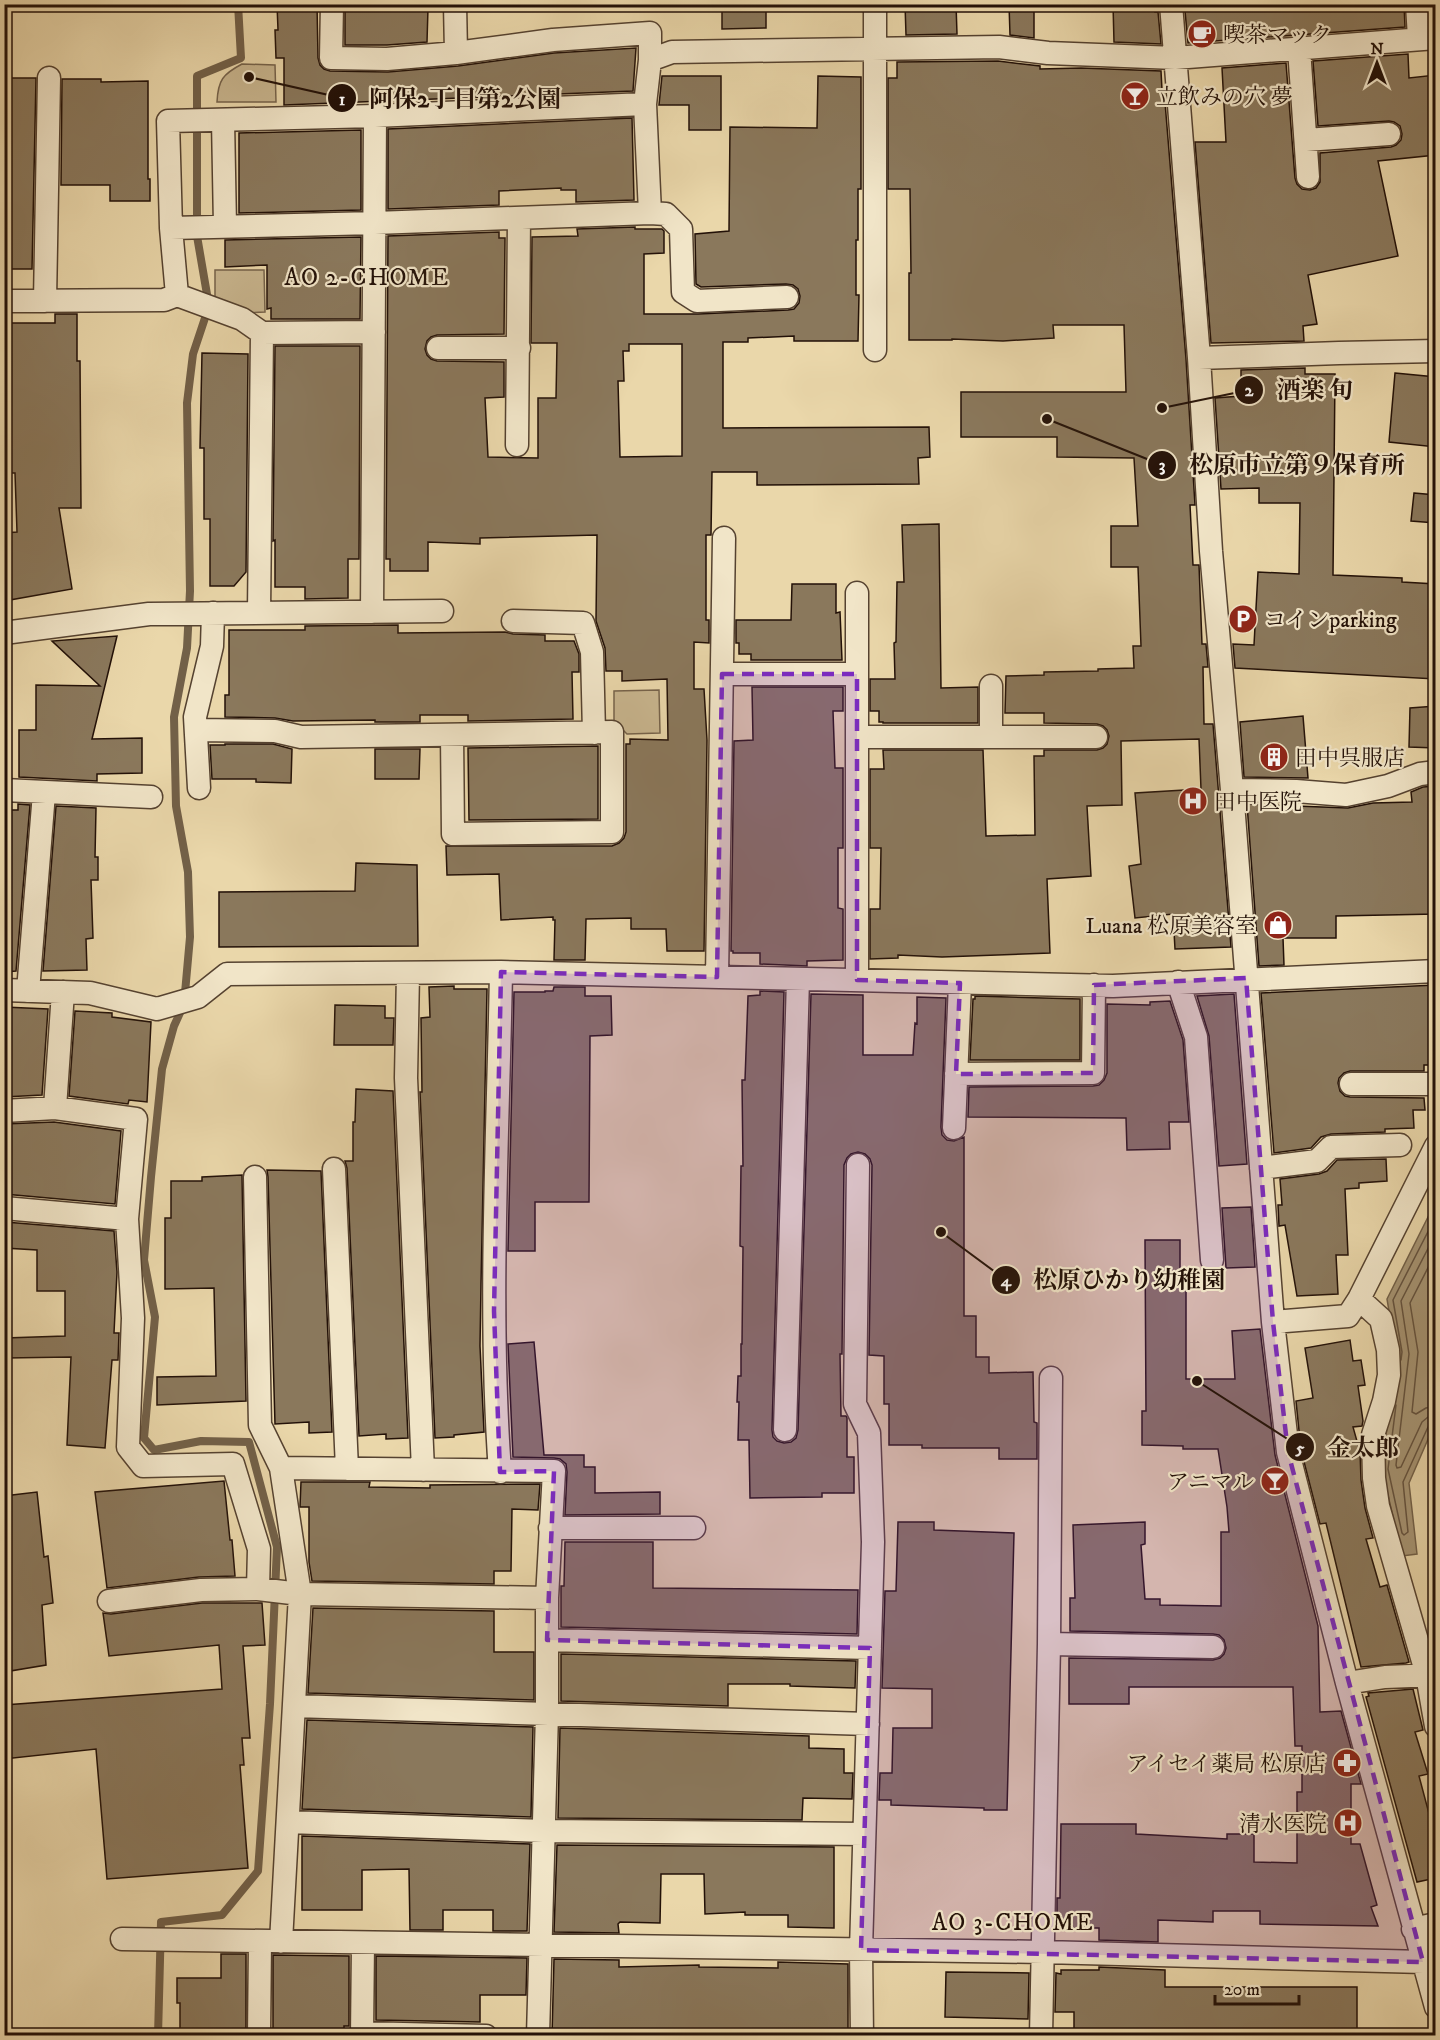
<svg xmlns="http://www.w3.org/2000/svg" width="1440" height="2040" font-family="'IM FELL DW Pica','Noto Serif JP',serif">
	<rect width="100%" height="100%" fill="#ead7aa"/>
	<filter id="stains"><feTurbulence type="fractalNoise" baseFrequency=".00333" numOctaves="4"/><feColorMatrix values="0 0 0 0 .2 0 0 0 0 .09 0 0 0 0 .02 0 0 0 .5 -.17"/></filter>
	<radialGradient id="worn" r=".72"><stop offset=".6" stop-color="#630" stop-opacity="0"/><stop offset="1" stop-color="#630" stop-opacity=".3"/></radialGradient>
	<path fill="#c8b58e" stroke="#76634b" stroke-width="1.5" d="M242,64L275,65L276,102H217C218,80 223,74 242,64Z
		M215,270H264L265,312L243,313L215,304Z
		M659,690L660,733L627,734L614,721V691Z"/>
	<path fill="#a69473" stroke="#726048" stroke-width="1.5" d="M1435,1203V1423L1409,1483L1417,1554L1402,1556L1382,1469L1396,1353L1387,1299Z"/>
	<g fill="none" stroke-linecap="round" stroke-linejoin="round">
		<path stroke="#64523e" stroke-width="1.5" d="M1436,1233L1401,1301L1409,1354L1396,1465L1397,1468L1401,1467L1422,1422L1428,1417L1436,1415
			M1436,1252L1410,1303L1418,1352L1412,1412L1416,1414L1426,1408L1436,1406
			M1401,1360L1402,1352L1393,1300L1436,1216
			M1396,1405L1388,1469L1402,1533L1404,1535L1408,1532L1403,1482L1428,1427L1436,1423"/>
		<path stroke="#726048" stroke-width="8" d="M158,2036L161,1922L222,1915L258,1871L270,1704L277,1547L249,1442L201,1441L154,1450L144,1438L155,1317L144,1260L151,1177L162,1069L174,1026L184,1004L190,937L188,872L176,806L174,717L187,648L190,591L187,403L193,354L209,306L197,236V76L241,58L238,4"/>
	</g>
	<path fill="#8a785c" stroke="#231108" stroke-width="1.5" fill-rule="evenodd" d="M277,4H317L318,58L320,65L324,69L330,71L388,72L458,66L554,53L636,48L633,91L284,105V58H276L275,30H278Z
		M722,4H766V28L722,29Z
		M905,4H956L957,34L906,35Z
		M1009,4H1034V38L1010,35Z
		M1113,4H1155V12H1158L1161,44L1114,42Z
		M1224,4H1404L1405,27L1188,43L1185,11L1224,9Z
		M345,6H387V7L428,8L427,42L387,45H345Z
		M1408,54L1409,78L1436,75V155L1378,161L1398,256L1308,275L1317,324L1303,326L1304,341L1211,343L1195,142H1226L1222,68L1286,63L1295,178L1297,184L1302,189L1310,190L1316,188L1320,182V153L1391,147L1396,145L1401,140L1402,134L1400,126L1394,122L1389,121L1318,126L1313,61Z
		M998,61L1040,66V69L1081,68L1161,71L1162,90H1164L1186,359L1195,505H1190L1193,565H1199L1202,644H1206L1208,667H1203L1204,724H1213L1231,947L1175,949L1173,914L1135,918L1129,866L1141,864L1135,793L1201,789L1199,739L1121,741L1122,805L1087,806L1091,876L1047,879L1050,953L942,957L898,955V958L870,959V909H880L881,848H870V769H884L883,750H983L986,836L1035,835L1034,756H1044V750H1097L1103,748L1107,744L1109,736L1107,730L1103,726L1097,724L1044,723V713H1005L1006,676L1044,675V672L1098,671V669L1134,668L1133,646H1141L1138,567H1111V526H1138L1134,458L1057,457V437H961V392H1126L1124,325H1053L1054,338L1003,341L952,339V340H909V273H911L910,189H888V78H897V62Z
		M662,76H721V130H689V105H659Z
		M818,76L861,77V189H858V240H856V295H859L858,341H794V336L748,338V342H723V428L929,427L930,457L918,458L919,484L757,485V472H712L711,535H706V620H709V643L694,642V689H704L707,740L704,951H667L666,929H631V918L586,919L585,960H554L555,920H553V917L501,920L499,874L447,875L446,846H612L619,843L624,838L626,832V744H630V739L668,740L667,679L622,681V671H606L605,648L596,621L597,535L480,538V544L428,542V571H390V559H386L388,236L499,232V238H505L504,334L437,335L431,337L427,341L425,349L427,355L431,359L437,361L504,362V397L485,398L488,457L538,458V398H556L557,343H531L532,237L578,236L577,229L635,227V229H662L664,231V253L644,254V314H698L788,310L794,309L799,303L800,296L798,289L793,285L786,284L701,287L696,284L695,234L729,231L730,127L817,128ZM629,344H682V456L620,457L618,381H624L623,351H629Z
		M4,78H36L32,269H4Z
		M62,79H101V82L148,81V179H150V201H110V185H61Z
		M632,118L634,200L576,202V190H561V188L499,191V205L388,209V129Z
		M361,130V210L239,213V133Z
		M361,237L360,319H271V308L267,309V265L225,267V240Z
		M55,314H77V361H80L81,508H59L72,589L4,601V533L17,532L15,473H11L9,394H4V323H55Z
		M275,346H360L359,559H348V598L305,599V587H275V540L273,541Z
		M202,353L248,354L246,572L234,586H210V519H204V448H200Z
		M1305,368V374H1335L1333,575L1402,578V582L1436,584V679L1235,668L1233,644L1254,645L1258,572L1299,574L1300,503H1259V488L1221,489L1215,398L1241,396V370Z
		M1395,373L1436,377V447L1389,442Z
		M1414,493L1436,495V523L1411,521Z
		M939,524L941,688L978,687V723H883V722H879V711H870V679H895L894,643L896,642L897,582H904L902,525Z
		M792,584H836V613L840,612L842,660H751V654H739V643H736V620H791Z
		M398,625V633L505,632L513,634L545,635V641H574L579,654V672H572L573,719L468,721V715H420V722H375V720L293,721L275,718L225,717V695H229V630H305V626Z
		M117,636L92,739L142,738V773L97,774V781L19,777V730H36V685L100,686L52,641Z
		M752,687H843V711H833L835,768H843V848H838V908L843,909V960L807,961V966L760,964V953H733V951H731L734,741L753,740Z
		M1436,706V748L1409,747L1410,708Z
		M1303,716L1308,778L1244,777L1240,722Z
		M225,744H273L292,749L291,783L256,782V779H212L210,745H225Z
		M598,746V819L469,820L468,748Z
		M375,749H420L419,779H375Z
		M1436,786V914L1336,916V938H1283L1284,965L1259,966L1247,804L1348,808L1373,803L1412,802L1411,792L1423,787Z
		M18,804L30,805L16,971L4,972V810H18Z
		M56,806L96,808L95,857H98V880H91L93,938L86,939L87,970L43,971Z
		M356,863L417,865L418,946L219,947V892L355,891Z
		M1436,985V1065H1424V1071H1350L1344,1073L1339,1078L1338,1083L1340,1091L1345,1096L1350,1097L1424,1098L1425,1110H1413L1414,1128L1385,1129V1132L1331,1134L1321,1137L1311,1148L1274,1153L1261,993Z
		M454,986V989H487L481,1285L480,1346L484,1432L454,1435V1437L435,1438L420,1092H422L421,1018L430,1017L429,987Z
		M554,987H585V996H611L612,1035L590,1036L589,1202H535V1251H508L514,992H545V991H553Z
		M760,991L784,992L772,1430L773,1437L777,1441L784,1443L791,1442L796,1438L798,1430L811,994L863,995V1055H913L915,1023L917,1024V997L946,998L941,1127L942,1135L947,1140L954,1141L964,1137V1316H976V1357H989V1373L1033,1372L1034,1422L1037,1423V1459H999V1448H922V1445H889V1404H884V1356L869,1355L872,1165L870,1159L865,1154L858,1152L851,1154L847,1158L844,1165L842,1354H840L841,1416H846L847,1418V1457H854V1493H822V1497L750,1498L749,1440H738L739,1402H737L738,1376H741V1344H742L743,1247L740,1246L741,1166H743L742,1080H745L748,996L760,995Z
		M1234,994L1247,1164L1219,1166L1209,1036L1197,996Z
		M975,996L1080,999V1060H970L973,999H975Z
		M1170,1001L1183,1040L1189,1122H1169L1170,1149L1127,1150L1126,1118L968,1117L969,1087L1093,1086L1099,1085L1104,1080L1107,1073V1004L1150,1005V1002Z
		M335,1005L385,1006V1018H394L393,1045H334Z
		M4,1007L48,1009L42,1095L4,1097Z
		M75,1011L112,1013V1017L151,1022L147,1102L129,1100L128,1104L69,1096Z
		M356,1089L393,1091L408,1438L386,1439V1434L359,1436L347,1168L345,1161H353V1122H355Z
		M54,1122L121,1131L115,1204L4,1194V1124Z
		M1386,1159L1387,1181L1359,1183V1188L1345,1189L1348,1255H1336L1338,1294L1297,1296L1285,1225L1279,1226L1278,1205H1282L1280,1179L1319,1174L1327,1171L1337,1160Z
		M267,1170L321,1171L332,1432L309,1433V1422L275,1424L268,1177Z
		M242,1175L246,1401L157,1405V1377L216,1376L214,1288L165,1289V1218H171V1181H202V1177Z
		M1251,1207L1255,1267L1226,1268L1222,1208Z
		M5,1222L114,1231L117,1272L114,1333H119L118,1360H112L105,1448L67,1445L71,1357L6,1358L5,1338L65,1336V1291H37V1250L4,1248Z
		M1145,1240H1180V1270H1182V1290H1186V1379H1235L1232,1331L1260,1329L1275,1455L1318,1626L1320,1712L1341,1711L1361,1784H1351V1844H1360L1377,1905L1371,1907L1378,1926L1260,1924V1911H1213V1922L1158,1920V1942L1099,1940V1928H1057V1898H1060L1061,1824H1136V1834L1227,1839V1834H1254V1862L1297,1863V1792H1302V1746H1295L1293,1687H1129V1704H1069V1658L1213,1660L1220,1658L1224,1654L1226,1648L1224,1640L1219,1635L1213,1634L1070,1631V1598H1075L1073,1525L1145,1522V1544L1141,1545L1145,1599H1160V1605L1221,1606V1532H1229L1227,1507L1218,1449H1183V1446L1142,1445V1411H1146Z
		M1350,1340L1353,1361L1361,1360L1365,1385L1358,1386L1363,1421L1362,1426L1353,1427L1360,1452L1361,1480L1365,1508L1373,1538L1366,1539L1380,1587L1387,1585L1409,1662L1406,1663L1361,1667L1326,1523L1320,1524L1301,1450L1296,1401L1313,1398L1305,1348Z
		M534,1342L544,1455H584V1467H595V1493L660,1492V1514L565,1515L567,1472L566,1464L560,1459L554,1458L513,1457L508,1344Z
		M224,1481L230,1540H232L235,1576L199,1577L107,1588L95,1492Z
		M301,1482H370L369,1487L430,1488V1485L540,1484L538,1510L512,1509L511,1571H494V1584L312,1581L309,1562V1507H300Z
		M37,1492L44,1557L48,1556L53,1603L42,1605L46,1665L4,1672V1496Z
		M898,1522H934V1530L1014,1533L1007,1810H984V1808L891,1805V1800H879L880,1773H892L893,1728H932V1689L882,1688L885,1591H896Z
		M565,1542H653V1588L858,1590L857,1634L561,1627V1586H564Z
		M202,1603H262L265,1645L243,1646L250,1738H242L244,1765H240L248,1868L107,1879L96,1749L4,1759V1705L222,1689L219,1645L109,1656L103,1613L111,1614Z
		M313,1608L494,1611V1652H534V1700L308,1693Z
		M561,1654L856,1661L855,1688L790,1686V1684H728V1706L561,1701Z
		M1413,1689L1423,1730L1415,1732L1428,1774L1419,1776L1436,1840V1878L1417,1882L1366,1697L1369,1696L1368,1693Z
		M307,1720L533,1727L531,1817L302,1809Z
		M560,1728L809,1736V1748L844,1749V1773H853L852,1799L803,1798L802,1820L558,1818Z
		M302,1836L530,1844L527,1931H493V1910H443V1930H410L409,1869L362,1870V1910H302Z
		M557,1845L834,1847V1928L788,1927V1915H745V1912L705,1914L704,1874H661L660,1923L620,1922L618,1924L619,1933L554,1932Z
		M221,1954H246V2036H180V2003H177V1978H221Z
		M273,1955L349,1956V2026H344V2036H273Z
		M376,1956L527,1958L526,1995H480V2022L376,2020Z
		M554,1959L619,1960V1967L699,1965V1967L778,1968V1962L848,1964V2036H552Z
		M1099,1967L1165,1970V1987H1357V2036H1074V2012H1055L1056,1973L1061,1974V1970H1099Z
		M946,1972L1029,1973L1028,2019L945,2017Z"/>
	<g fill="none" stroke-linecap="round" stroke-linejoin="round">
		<g stroke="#554230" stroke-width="25">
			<path id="minor" d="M455,4L456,53
				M875,4V350
				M1171,4L1199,358L1211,551L1232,790L1273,1322L1288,1452L1347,1683L1436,2007
				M1417,4L1419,38
				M1299,49L1308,177
				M650,60L672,52L999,47L1048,53L1175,58L1436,38
				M223,120L225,226
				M1306,140L1389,134
				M650,213L666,214L681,229L683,292L697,301L787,297
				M171,228L375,223L650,213L645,104L650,60V33L553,40L456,53L387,59L331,58L332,4
				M177,295L242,319L262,333
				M4,301L164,300L177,295L171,228L168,121L375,116L645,104
				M45,301L49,78
				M438,348H519
				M1199,358L1339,353L1436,351
				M517,445L519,218
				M857,593V980
				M372,612L375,116
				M259,613L262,333L374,332
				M513,621L583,623L592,652L594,733
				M4,633L149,614L442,611
				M722,674H857
				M991,686V737
				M196,730L275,731L301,737L612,732V832L453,834L452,735
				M857,737H1096
				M199,788L195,717L212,646L213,613
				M4,790L151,797
				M1232,790L1296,791L1346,795L1388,786L1420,774L1436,772
				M408,973L406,1078L423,1470
				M717,977L724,538
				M1178,982L1196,1037L1212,1260
				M4,990L90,993L157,1009L198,997L227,974L501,972L1113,986L1436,971
				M28,991L44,793
				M956,1074L1093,1073L1094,985
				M1351,1084H1436
				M55,1108L63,992
				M4,1111L55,1108L136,1119L127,1219L133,1318L128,1447L143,1466L233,1464L259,1549L258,1589L300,1594L547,1598
				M954,1128L960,983
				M858,1165L855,1404L869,1433L873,1542L861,1950L862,2036
				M1261,1168L1317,1161L1331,1147L1400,1145
				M334,1169L347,1469
				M255,1177L260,1425L281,1468L300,1594L281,1942
				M4,1208L127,1219
				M1359,1299L1381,1319L1388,1350L1389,1375L1384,1401L1373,1435L1374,1478L1378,1506L1427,1675L1436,1726
				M1273,1322L1348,1316L1359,1299L1436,1146
				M785,1430L798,979
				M281,1468L554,1471L547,1598V1713L538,2036
				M500,1472C488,1306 498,1139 501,972
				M550,1528H694
				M109,1601L201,1590L258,1589
				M547,1640L870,1648
				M1049,1644L1213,1647
				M1347,1683L1385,1677L1436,1675
				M294,1706L868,1724
				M288,1822L543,1831L864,1834
				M1413,1929L1436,1924
				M122,1939L1043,1952L1423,1962
				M362,2033L486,2036
				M259,2036L260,1942
				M362,2036L363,1943
				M1041,2036L1049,1644L1051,1378"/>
		</g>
		<use href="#minor" stroke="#f1e5c8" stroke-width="22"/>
	</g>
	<path fill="#7b2cbf" fill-opacity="0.2" stroke="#7b2cbf" stroke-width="4.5" stroke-dasharray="12 8" stroke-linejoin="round" d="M722,674H857V980L960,983L956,1074L1093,1073L1094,985L1246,978L1273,1322L1288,1452L1423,1962L861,1950L870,1648L547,1640L554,1471L500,1472L494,1311L501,972L717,977Z"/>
	<defs>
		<g id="cafe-disc" transform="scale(1.5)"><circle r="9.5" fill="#8f2418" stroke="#f1e5c8"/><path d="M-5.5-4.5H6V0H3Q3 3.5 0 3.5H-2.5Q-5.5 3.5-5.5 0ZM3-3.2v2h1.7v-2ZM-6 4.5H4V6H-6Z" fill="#fff"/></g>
		<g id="bar-disc" transform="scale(1.5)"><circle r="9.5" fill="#8f2418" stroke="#f1e5c8"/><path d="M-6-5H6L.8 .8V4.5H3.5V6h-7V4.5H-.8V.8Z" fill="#fff"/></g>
		<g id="parking-disc" transform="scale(1.5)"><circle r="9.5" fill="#8f2418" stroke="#f1e5c8"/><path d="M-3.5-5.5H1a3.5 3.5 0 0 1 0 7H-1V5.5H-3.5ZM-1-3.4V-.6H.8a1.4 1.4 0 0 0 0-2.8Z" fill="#fff"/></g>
		<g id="building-disc" transform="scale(1.5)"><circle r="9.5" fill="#8f2418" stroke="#f1e5c8"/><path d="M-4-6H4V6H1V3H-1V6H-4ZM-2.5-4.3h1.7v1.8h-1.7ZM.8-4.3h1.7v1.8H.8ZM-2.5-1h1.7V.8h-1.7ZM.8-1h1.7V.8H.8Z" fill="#fff"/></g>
		<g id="hospital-disc" transform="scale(1.5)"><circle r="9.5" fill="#8f2418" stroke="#f1e5c8"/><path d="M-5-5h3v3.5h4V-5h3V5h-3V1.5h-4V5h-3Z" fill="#fff"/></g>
		<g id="shop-disc" transform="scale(1.5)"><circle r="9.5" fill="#8f2418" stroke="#f1e5c8"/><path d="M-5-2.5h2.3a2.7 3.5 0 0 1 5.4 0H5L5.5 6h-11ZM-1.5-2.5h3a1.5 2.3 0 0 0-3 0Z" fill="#fff"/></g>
		<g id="pharmacy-disc" transform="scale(1.5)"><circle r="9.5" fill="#8f2418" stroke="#f1e5c8"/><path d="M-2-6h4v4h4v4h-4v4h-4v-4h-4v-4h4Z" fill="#fff"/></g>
	</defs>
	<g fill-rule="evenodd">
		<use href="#cafe-disc" x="1202" y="34"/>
		<use href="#bar-disc" x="1135" y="96"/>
		<use href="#parking-disc" x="1243" y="619"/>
		<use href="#building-disc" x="1274" y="757"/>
		<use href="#hospital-disc" x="1193" y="801"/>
		<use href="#shop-disc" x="1278" y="925"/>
		<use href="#bar-disc" x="1275" y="1481"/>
		<use href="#pharmacy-disc" x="1347" y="1763"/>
		<use href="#hospital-disc" x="1348" y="1823"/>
	</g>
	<g text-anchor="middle" stroke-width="4.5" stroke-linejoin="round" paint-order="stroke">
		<g font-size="22" fill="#231108" stroke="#f1e5c8" text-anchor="start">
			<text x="1223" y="42">喫茶マック</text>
			<text x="1156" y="104">立飲みの穴 夢</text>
			<text x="1264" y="627">コインparking</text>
			<text x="1295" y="765">田中呉服店</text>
			<text x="1214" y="809">田中医院</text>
			<text x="1257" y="933" text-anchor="end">Luana 松原美容室</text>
			<text x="1254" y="1489" text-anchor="end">アニマル</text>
			<text x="1326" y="1771" text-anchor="end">アイセイ薬局 松原店</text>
			<text x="1327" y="1831" text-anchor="end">清水医院</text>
		</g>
		<g font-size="24" letter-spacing="1.5" fill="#231108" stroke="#f1e5c8">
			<text x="367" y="285">AO 2-CHOME</text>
			<text x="1013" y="1930">AO 3-CHOME</text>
		</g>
	</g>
	<path fill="none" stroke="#231108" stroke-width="2" d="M249 77L342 98M1162 408L1249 390M1047 419L1162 465M941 1232L1006 1280M1197 1381L1300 1447"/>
	<g fill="#231108" stroke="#f1e5c8" stroke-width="2">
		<circle cx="249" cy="77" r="6"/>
		<circle cx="1162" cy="408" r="6"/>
		<circle cx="1047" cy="419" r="6"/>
		<circle cx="941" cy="1232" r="6"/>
		<circle cx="1197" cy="1381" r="6"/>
		<circle cx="342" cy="98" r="15"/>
		<circle cx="1249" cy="390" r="15"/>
		<circle cx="1162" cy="465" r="15"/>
		<circle cx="1006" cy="1280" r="15"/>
		<circle cx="1300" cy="1447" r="15"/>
	</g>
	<g font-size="18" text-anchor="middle" font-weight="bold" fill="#fff">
		<text x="342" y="105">1</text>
		<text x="1249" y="396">2</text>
		<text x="1162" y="471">3</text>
		<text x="1006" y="1286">4</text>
		<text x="1300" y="1454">5</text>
	</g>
	<g font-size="24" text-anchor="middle" font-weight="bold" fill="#231108" stroke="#f1e5c8" stroke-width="4.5" stroke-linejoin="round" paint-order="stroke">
		<text x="465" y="107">阿保2丁目第2公園</text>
		<text x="1315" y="398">酒楽 旬</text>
		<text x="1297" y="473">松原市立第９保育所</text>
		<text x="1129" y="1288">松原ひかり幼稚園</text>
		<text x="1363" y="1456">金太郎</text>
	</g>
	<rect width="1440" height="2040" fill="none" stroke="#ead7aa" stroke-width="24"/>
	<rect x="6" y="6" width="1428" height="2028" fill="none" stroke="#231108" stroke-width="3"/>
	<rect x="12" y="12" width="1416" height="2016" fill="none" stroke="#231108" stroke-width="1.5"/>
	<g transform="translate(1377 63)" stroke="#f1e5c8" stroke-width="4.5" paint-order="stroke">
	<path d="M0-4.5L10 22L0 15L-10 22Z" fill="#231108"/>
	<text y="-9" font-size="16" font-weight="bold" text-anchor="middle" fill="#231108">N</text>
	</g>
	<path d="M1215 1995v9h84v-9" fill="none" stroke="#231108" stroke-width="3"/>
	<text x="1224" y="1995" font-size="18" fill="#231108" stroke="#f1e5c8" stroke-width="4.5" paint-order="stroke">20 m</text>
	<rect width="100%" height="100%" filter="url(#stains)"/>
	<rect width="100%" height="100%" fill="url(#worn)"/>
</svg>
